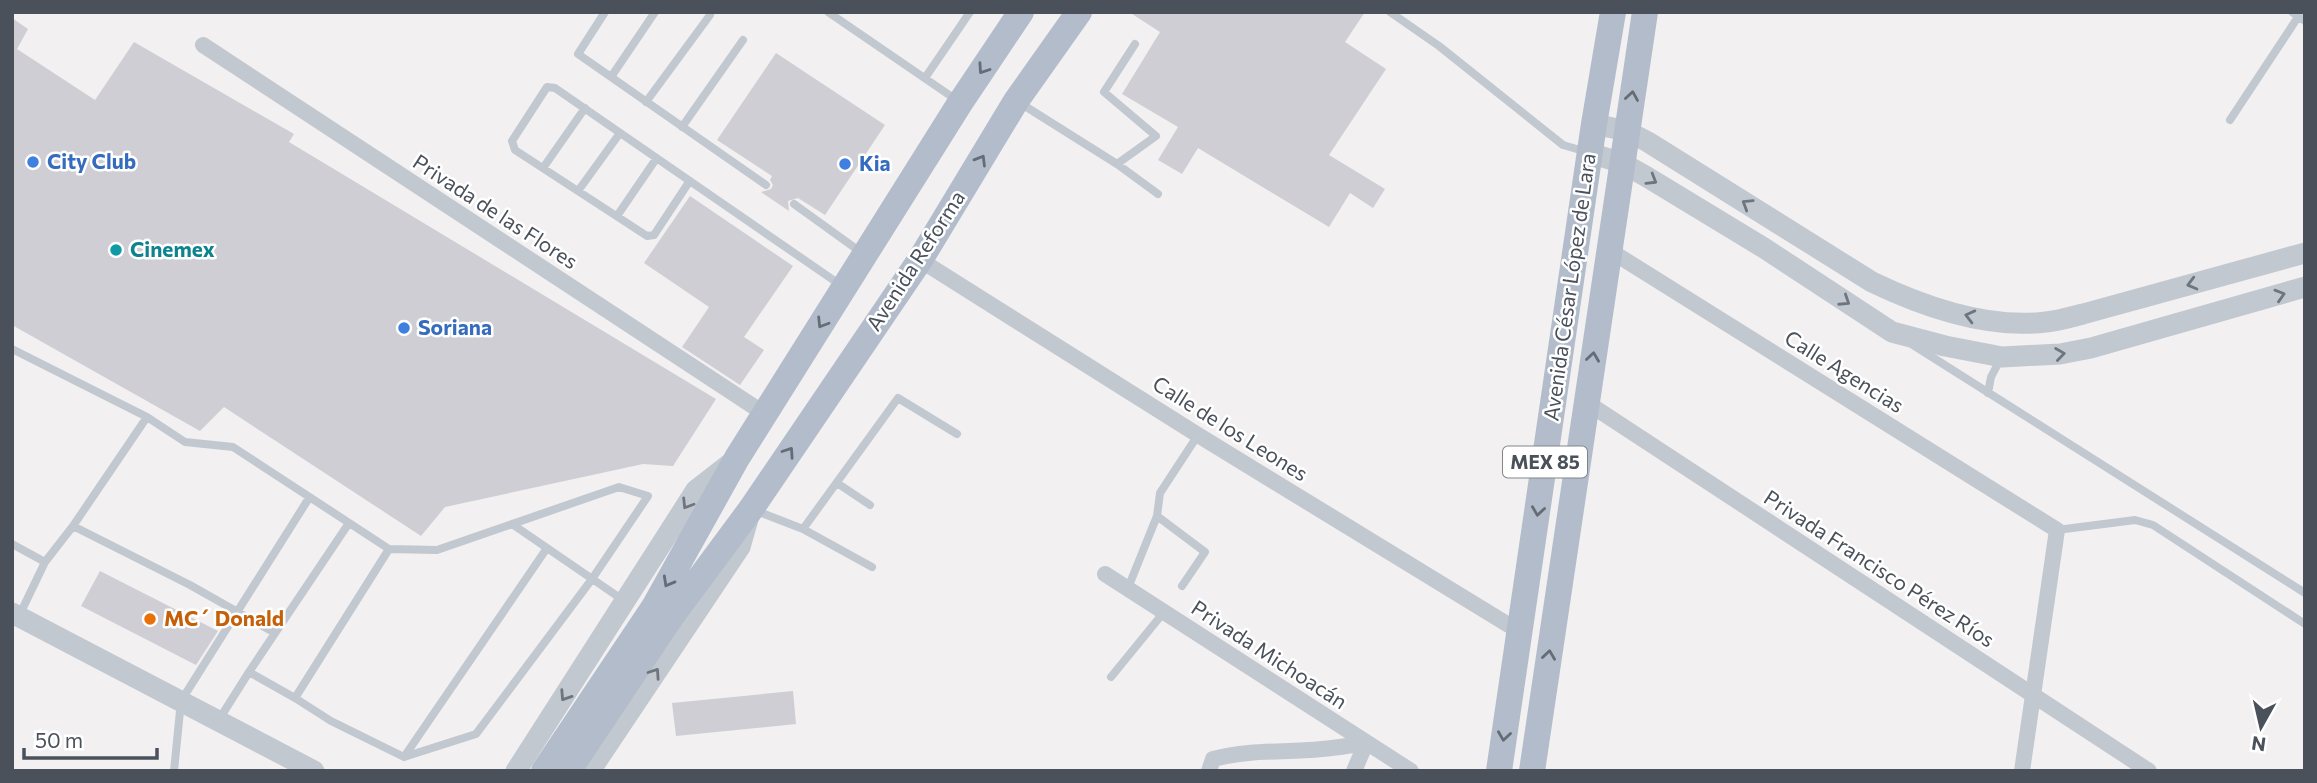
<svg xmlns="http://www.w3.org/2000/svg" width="2317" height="783" font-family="Commissioner,sans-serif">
	<rect width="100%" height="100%" fill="#f2f0f0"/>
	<path fill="#ceced4" d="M1129,12H1365L1345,42L1386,69L1329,155L1385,189L1373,208L1350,193L1329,227L1198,148L1182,174L1158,160L1178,127L1122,94L1160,32Z
		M12,18L28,29L17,49L95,100L134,42L294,134L289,142L716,399L673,466L643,464L445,507L421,536L224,407L200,431L12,325Z
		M776,53L885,125L825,215L798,198L788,201L789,211L761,192L771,189L773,185L770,180L772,176L717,140Z
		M690,196L793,266L744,337L764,350L740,385L682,347L709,307L644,263Z
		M100,571L218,631L196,665L81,606Z
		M793,691L796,724L676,736L672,703Z"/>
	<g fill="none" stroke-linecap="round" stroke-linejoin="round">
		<path stroke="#c2c8d0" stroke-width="8" d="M605,12L578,54L766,185
			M828,12L958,101
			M1390,12L1439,46L1563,145L1587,152
			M2292,12L2305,21
			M611,77L655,12
			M925,78L970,12
			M646,102L710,15
			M1020,103L1117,164L1158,194
			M2230,120L2298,17
			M682,127L743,40
			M1117,164L1156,136L1104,92L1135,44
			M543,168L585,108
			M689,182L654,235L647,236L515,150L512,141L547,87L555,88L842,286
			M578,191L620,133
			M794,204L862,253
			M617,216L656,159
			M1913,345L2305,593
			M12,349L147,417L185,442L233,447L389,549L437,550L619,487L648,496L592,579L476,734L404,757L547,548
			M1988,393L1991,377L2000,360
			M837,483L870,505
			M754,510L803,529L872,567
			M1157,516L1205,552L1182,586
			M512,524L623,600
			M73,526L147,417
			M803,529L898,398L957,434
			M2057,530L2135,520L2153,525L2305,624
			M12,544L45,562
			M1128,588L1157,516L1160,493L1198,435
			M20,614L45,562L73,526L190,585L275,633
			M249,672L349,523
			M1111,677L1164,612
			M295,698L331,721L404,757
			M220,718L249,672L295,698L389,549
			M174,771L181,701L309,498"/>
		<path stroke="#c2c8d0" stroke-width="16" d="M203,45L765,414
			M1609,250L2057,530L2022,771
			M920,260L1198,435L1520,632
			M1586,402L2149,771
			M1105,574L1411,771
			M1209,771L1213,759C1252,749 1284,753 1322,749C1337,748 1351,745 1366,743
			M1354,771L1366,743"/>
		<path stroke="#c2c8d0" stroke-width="21" d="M1594,124L1627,131L1648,142L1872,282C1924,307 1988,329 2046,322C2058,321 2071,317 2083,314L2305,253
			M1590,153L1622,163L1647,177L1764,248L1892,332L1945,346L2002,357L2060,354L2091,348L2305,287
			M12,613L314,771
			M516,771L696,490L732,462
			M590,771L740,547L748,519"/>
		<path stroke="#b2bccb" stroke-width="26" d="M544,771L654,607L737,458L960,103L1021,12
			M568,771L671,617L751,509L920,260L1016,101L1079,12
			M1499,771L1594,124L1613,12
			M1532,771L1645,12"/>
	</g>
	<defs><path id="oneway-chevron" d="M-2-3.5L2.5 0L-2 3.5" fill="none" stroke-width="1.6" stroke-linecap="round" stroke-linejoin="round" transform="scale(1.75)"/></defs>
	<g stroke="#646c77">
		<use href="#oneway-chevron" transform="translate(983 69) rotate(124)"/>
		<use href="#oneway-chevron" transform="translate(1632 96) rotate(-81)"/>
		<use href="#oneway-chevron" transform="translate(981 160) rotate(-59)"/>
		<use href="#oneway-chevron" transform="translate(822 323) rotate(122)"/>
		<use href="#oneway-chevron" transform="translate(1593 357) rotate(-82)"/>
		<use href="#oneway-chevron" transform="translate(789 452) rotate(-56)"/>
		<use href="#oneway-chevron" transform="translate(1538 511) rotate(98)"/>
		<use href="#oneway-chevron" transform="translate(668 582) rotate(119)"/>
		<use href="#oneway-chevron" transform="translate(1549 655) rotate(-82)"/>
		<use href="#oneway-chevron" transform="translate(1504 736) rotate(98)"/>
	</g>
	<g stroke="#6e757e">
		<use href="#oneway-chevron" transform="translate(1652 180) rotate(31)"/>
		<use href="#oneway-chevron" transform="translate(1747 204) rotate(-148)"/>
		<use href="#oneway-chevron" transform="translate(2192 284) rotate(165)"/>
		<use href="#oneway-chevron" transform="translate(2280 295) rotate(-17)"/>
		<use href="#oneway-chevron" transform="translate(1845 301) rotate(33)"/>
		<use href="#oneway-chevron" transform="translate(1970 316) rotate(-166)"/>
		<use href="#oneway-chevron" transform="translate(2060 354) rotate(-8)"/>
		<use href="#oneway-chevron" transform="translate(687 504) rotate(122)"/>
		<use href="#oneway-chevron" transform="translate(655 673) rotate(-56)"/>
		<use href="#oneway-chevron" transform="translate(565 696) rotate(123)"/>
	</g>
	<g fill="#3f7fe0" stroke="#fff" stroke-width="2.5">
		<circle cx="33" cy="162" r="7"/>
		<circle cx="845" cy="164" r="7"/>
		<circle cx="404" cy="328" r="7"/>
	</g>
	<circle fill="#0f9aa8" stroke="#fff" stroke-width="2.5" cx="116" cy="250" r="7"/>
	<circle fill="#e8710a" stroke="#fff" stroke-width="2.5" cx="150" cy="619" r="7"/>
	<g text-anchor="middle" stroke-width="5" stroke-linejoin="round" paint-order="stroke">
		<rect fill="#fff" stroke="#80858c" stroke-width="2" x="1503" y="446.5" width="84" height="31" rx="5"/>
		<g font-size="19" font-weight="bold" fill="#4a515b">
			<text x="1545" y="469">MEX 85</text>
		</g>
		<g font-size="21" font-weight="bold" fill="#366cbe" stroke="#fff" text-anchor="start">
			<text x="47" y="169">City Club</text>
			<text x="859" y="171">Kia</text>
			<text x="418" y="335">Soriana</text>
		</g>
		<g font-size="21" fill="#4a515b" stroke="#fff">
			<text transform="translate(495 212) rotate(33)" y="7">Privada de las Flores</text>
			<text transform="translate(916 261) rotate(-57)" y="7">Avenida Reforma</text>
			<text transform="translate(1570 287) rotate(-82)" y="7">Avenida César López de Lara</text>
			<text transform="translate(1844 372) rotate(32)" y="7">Calle Agencias</text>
			<text transform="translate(1230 429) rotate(32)" y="7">Calle de los Leones</text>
			<text transform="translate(1879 569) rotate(33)" y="7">Privada Francisco Pérez Ríos</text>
			<text transform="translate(1269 655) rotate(33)" y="7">Privada Michoacán</text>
		</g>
		<g font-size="21" font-weight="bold" fill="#0d838f" stroke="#fff" text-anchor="start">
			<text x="130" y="257">Cinemex</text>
		</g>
		<g font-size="21" font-weight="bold" fill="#c56008" stroke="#fff" text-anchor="start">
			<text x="164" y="626">MC´ Donald</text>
		</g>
	</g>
	<rect width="2317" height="783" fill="none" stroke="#4a515b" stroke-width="28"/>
	<g transform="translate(2261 727) rotate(188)" stroke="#ffffff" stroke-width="5" paint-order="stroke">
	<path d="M0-5L12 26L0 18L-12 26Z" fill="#4a515b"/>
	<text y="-10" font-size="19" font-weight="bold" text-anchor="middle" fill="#4a515b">N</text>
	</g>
	<path d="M24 748v10h133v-10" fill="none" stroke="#4a515b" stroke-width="3.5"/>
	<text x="35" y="748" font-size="21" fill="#4a515b" stroke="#ffffff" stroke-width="5" paint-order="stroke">50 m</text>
</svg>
